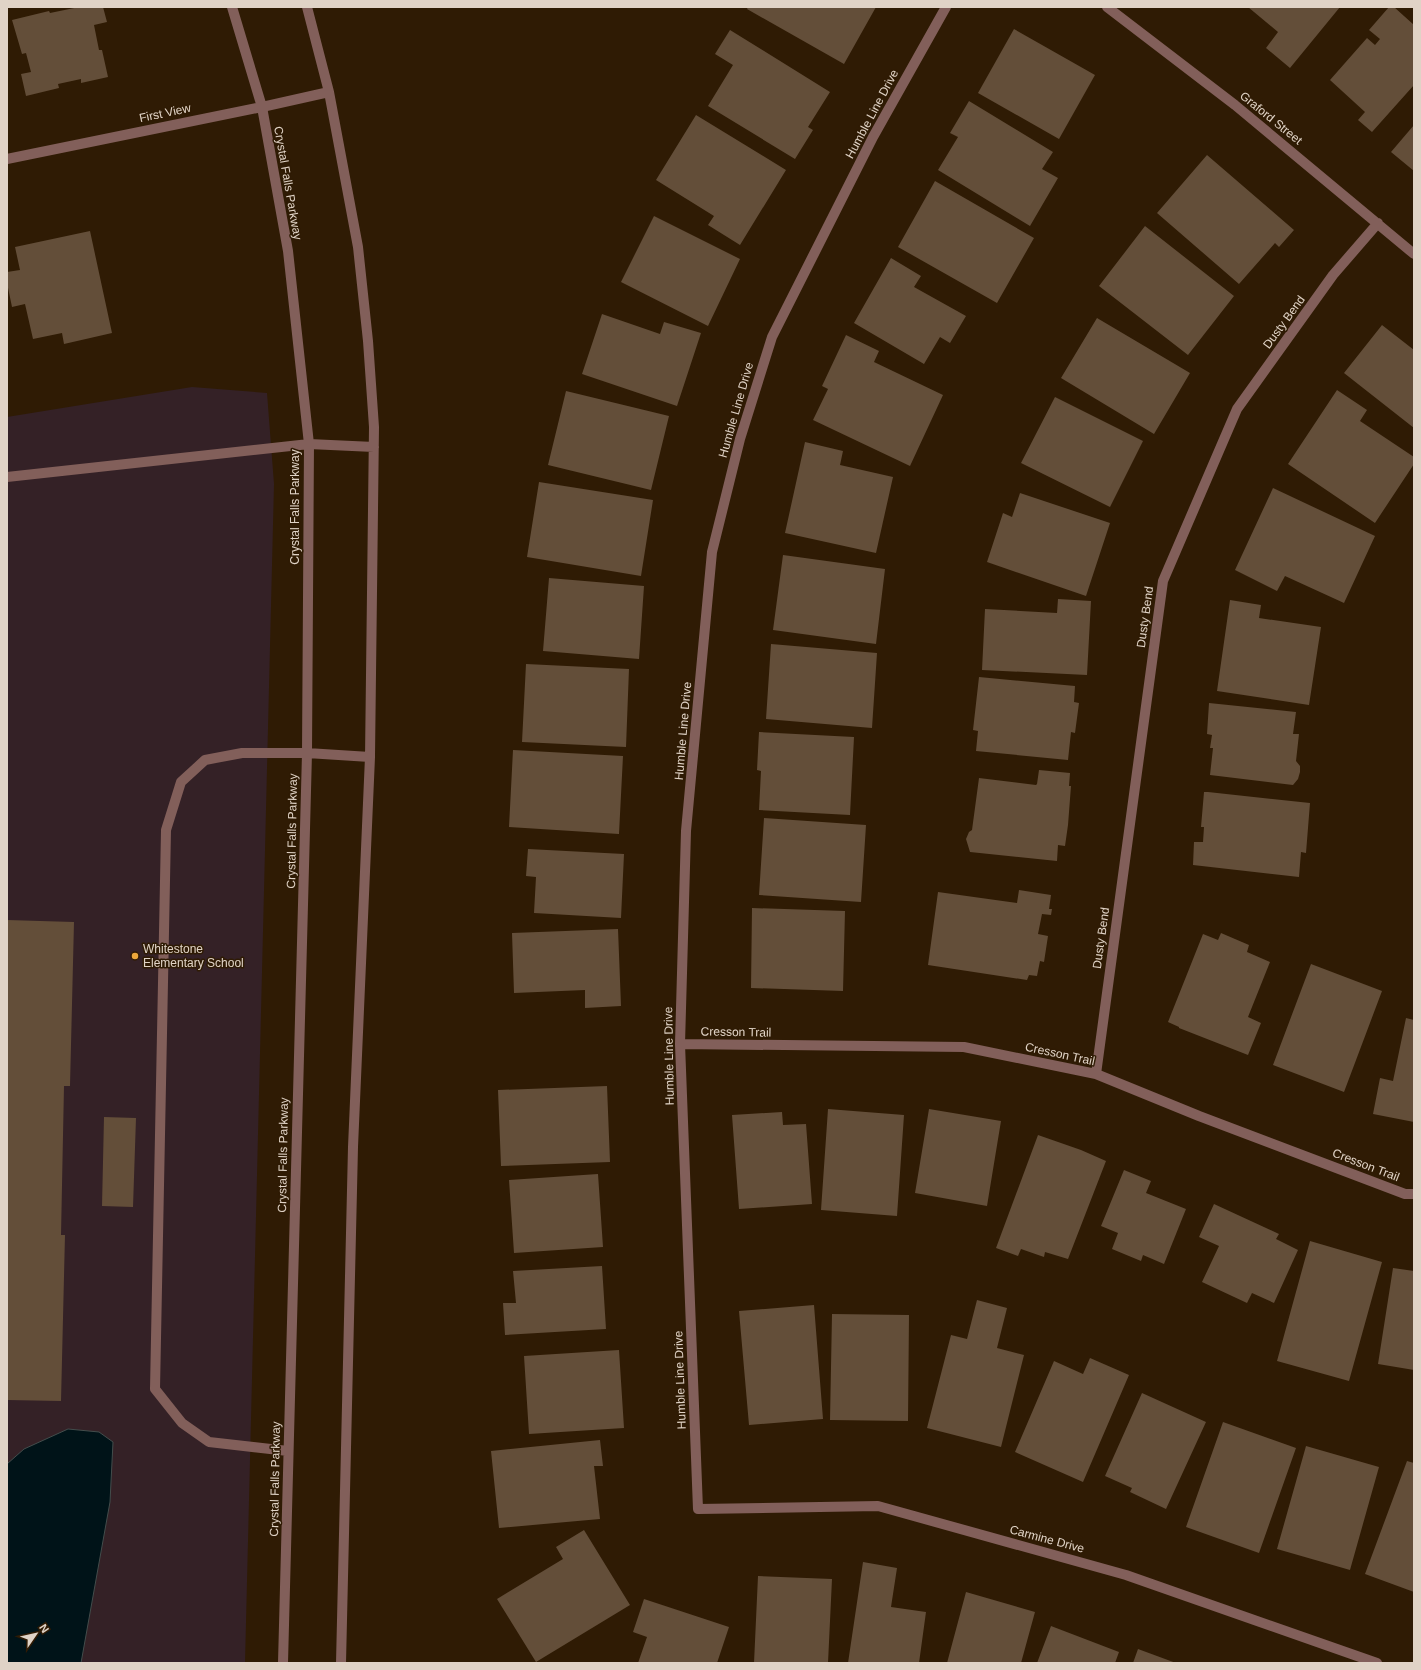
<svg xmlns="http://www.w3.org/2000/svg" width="1421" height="1670" font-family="Arial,sans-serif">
	<rect width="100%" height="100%" fill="#2f1b04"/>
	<path fill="#342126" d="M192,387L267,393L274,484L245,1663H7V417Z"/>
	<path fill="#001318" stroke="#434d4c" d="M68,1429L99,1432L113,1442L110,1502L81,1663H7V1464L24,1449Z"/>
	<path fill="#634e39" d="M79,7H103L107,22L94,25L99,50H102L108,77L81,83V79L58,84L59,88L26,96L21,74L31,72L26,53L22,54L12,20L49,11L50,13Z
		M748,7H876L844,64L747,9Z
		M1248,7H1340L1290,68L1266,48L1278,32Z
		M1389,7H1394L1414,25V85L1372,132L1358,120L1365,112L1330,80L1367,38L1375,45L1380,39L1369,30Z
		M1014,29L1095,75L1059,139L978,93Z
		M730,30L830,92L808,127L813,130L795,159L708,106L733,65L715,54Z
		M969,101L1053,152L1042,169L1058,178L1030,226L938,170L958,137L950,133Z
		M696,115L786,170L740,245L708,225L714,216L656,180Z
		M1414,125V171L1391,152Z
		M1207,155L1294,230L1279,247L1275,243L1239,284L1157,213Z
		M935,181L1034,238L997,303L898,247Z
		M654,216L740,259L708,326L621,282Z
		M1145,226L1234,296L1188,355L1099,286Z
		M90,231L112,333L64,344L62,333L33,339L25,304L12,307L7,283V272L20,270L15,247Z
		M891,258L921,276L914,287L966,316L950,343L940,337L924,364L854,323Z
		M602,314L660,334L664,322L701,333L677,406L582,374Z
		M1097,318L1190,373L1154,434L1061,378Z
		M1382,325L1414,350V428L1344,373Z
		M846,335L879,351L874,362L943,395L910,466L813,420L828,389L822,386Z
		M1337,390L1367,410L1360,421L1414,457V464L1375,523L1288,464Z
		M566,391L669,416L651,490L548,465Z
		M1055,397L1143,441L1110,507L1021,463Z
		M805,442L843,451L840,465L893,477L876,553L785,533Z
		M539,482L653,500L641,576L527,557Z
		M1273,488L1375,536L1344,603L1285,576L1277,591L1235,570Z
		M1020,493L1110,523L1086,596L987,562L1003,513L1012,517Z
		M783,555L885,569L876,644L773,630Z
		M549,578L644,586L639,659L543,651Z
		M1058,599L1091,601L1087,675L982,670L985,609L1057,613Z
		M1230,600L1261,605L1259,618L1321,627L1309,705L1217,691Z
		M771,644L877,653L872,728L766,719Z
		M526,664L629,669L626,747L522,742Z
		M979,677L1075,686L1074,702L1079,703L1075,733L1071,732L1068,760L976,751L978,731L973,730Z
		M1209,703L1296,712L1293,734H1299L1296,761L1300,766V772L1298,779L1293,785L1210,775L1213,748H1210L1212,735L1207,734Z
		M759,732L854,737L850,815L759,810L761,771L757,770Z
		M513,750L623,756L619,834L509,827Z
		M1039,770L1070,773L1069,786H1071L1068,825L1065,846L1058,845L1057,861L970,852L966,839L969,832L972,830L979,778L1036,785L1037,784Z
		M1204,792H1208L1310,803L1306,853L1301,852L1299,877L1193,865L1194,842H1203L1204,827H1201Z
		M764,818L866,825L861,902L759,895Z
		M528,849L624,854L621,918L534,913L536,877L526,876Z
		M1019,890L1051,895L1049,909H1052L1051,915L1042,914L1038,934L1048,936L1044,962L1040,961L1037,976L1029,975L1027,980L928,965L938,892L1017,903Z
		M752,908L845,911L843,991L751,988Z
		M7,920L74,922L70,1086H64L61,1235H65L61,1401L7,1400Z
		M618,929L621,1006L585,1008V990L514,993L512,933Z
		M1221,933L1249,945L1247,952L1270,962L1248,1017L1261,1023L1248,1055L1179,1028V1027L1168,1022L1203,934L1218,940Z
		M1311,964L1382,991L1344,1092L1273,1065Z
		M1406,1018L1414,1020V1122L1373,1114L1380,1078L1393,1081Z
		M607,1086L610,1162L501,1166L498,1090Z
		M828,1109L904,1115L897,1216L821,1210Z
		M929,1109L1001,1121L987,1206L915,1193Z
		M782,1112L783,1125L806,1124L812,1204L739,1209L732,1115Z
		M104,1117L136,1118L133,1207L102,1206Z
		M1038,1135L1081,1150L1106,1161L1068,1259L1045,1252L1044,1257L1021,1249L1018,1256L996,1248Z
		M1124,1170L1151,1181L1146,1193L1186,1209L1164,1264L1143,1255L1141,1261L1112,1249L1118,1233L1101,1226Z
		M598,1174L603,1247L514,1253L509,1180Z
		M1214,1204L1279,1234L1276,1239L1298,1250L1274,1303L1252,1293L1247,1303L1202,1282L1219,1246L1199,1237Z
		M1310,1241L1382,1262L1349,1381L1277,1361Z
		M602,1266L606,1329L505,1335L503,1303H516L513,1271Z
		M1393,1268L1414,1271V1370L1378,1364Z
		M977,1300L1007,1308L997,1348L1024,1355L1001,1447L927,1428L951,1335L967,1339Z
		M814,1305L823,1419L749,1425L739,1311Z
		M832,1314L909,1315L908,1421L830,1420Z
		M619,1350L624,1428L529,1434L524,1356Z
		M1090,1358L1129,1375L1083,1482L1015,1452L1054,1361L1083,1374Z
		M1142,1393L1206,1422L1166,1509L1130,1492L1132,1488L1105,1476Z
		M1223,1422L1296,1448L1259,1553L1186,1527Z
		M600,1440L603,1466H594L600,1519L499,1528L491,1451Z
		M1306,1446L1379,1467L1350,1570L1277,1549Z
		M1407,1461L1414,1463V1592L1365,1574Z
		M584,1530L630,1605L536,1662L497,1599L563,1559L556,1547Z
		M863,1562L897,1568L891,1607L926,1612L919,1663H848Z
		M758,1576L832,1579L828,1663H754Z
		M966,1592L1035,1612L1021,1663H947Z
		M644,1599L729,1627L717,1663H638L647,1637L633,1632Z
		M1051,1626L1119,1652L1115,1663H1037Z
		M1138,1649L1176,1663H1133Z"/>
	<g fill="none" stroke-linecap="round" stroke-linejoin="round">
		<path stroke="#825f5a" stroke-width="10" d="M232,7L262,107L288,251L309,444L307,753L283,1663
			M307,7L329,92L358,247L368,341L374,427L370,757L353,1147L341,1663
			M946,7L873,137L772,337L740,439L712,552L686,831L680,1044L698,1509L878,1506L1126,1575L1377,1663
			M1107,7L1235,105L1414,254
			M7,159L262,107L329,92
			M7,477L309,444L374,447
			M680,1044L964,1047L1096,1074L1199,1116L1405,1194H1414
			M1096,1074L1163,581L1237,409L1333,275L1378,223
			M288,1451L209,1442L182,1423L155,1389L166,830L181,782L205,760L242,753H307L370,757"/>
	</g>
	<circle fill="#eda83b" stroke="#2f1b04" stroke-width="1.5" cx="135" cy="956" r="4"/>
	<g text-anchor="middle" stroke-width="3" stroke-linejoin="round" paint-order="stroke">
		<g font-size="12" fill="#e0d3c6" stroke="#2f1b04">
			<text transform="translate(165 113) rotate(-12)" y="4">First View</text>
			<text transform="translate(872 114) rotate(-62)" y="4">Humble Line Drive</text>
			<text transform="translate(1271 118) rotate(39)" y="4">Graford Street</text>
			<text transform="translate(288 183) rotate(80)" y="4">Crystal Falls Parkway</text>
			<text transform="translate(1284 322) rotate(-54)" y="4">Dusty Bend</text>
			<text transform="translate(736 410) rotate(-74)" y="4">Humble Line Drive</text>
			<text transform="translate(295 507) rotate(-90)" y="4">Crystal Falls Parkway</text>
			<text transform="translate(1145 617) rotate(-82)" y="4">Dusty Bend</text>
			<text transform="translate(683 731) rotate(-85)" y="4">Humble Line Drive</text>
			<text transform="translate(292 831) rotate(-89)" y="4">Crystal Falls Parkway</text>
			<text transform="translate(1101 938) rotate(-82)" y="4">Dusty Bend</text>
			<text transform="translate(736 1032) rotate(1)" y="4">Cresson Trail</text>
			<text transform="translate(1060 1054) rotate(12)" y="4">Cresson Trail</text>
			<text transform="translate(669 1056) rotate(-91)" y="4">Humble Line Drive</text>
			<text transform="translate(283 1155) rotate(-89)" y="4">Crystal Falls Parkway</text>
			<text transform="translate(1366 1165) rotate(21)" y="4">Cresson Trail</text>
			<text transform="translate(680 1380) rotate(-92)" y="4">Humble Line Drive</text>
			<text transform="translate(275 1479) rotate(-89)" y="4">Crystal Falls Parkway</text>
			<text transform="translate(1047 1539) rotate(15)" y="4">Carmine Drive</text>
		</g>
		<g font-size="12" fill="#e0d3c6" stroke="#2f1b04" text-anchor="start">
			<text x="143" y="953">Whitestone<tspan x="143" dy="14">Elementary School</tspan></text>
		</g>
	</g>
	<rect width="1421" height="1670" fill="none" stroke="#e0d3c6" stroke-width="16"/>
	<g transform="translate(36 1634) rotate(56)" stroke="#2f1b04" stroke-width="3" paint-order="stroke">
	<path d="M0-3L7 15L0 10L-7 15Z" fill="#e0d3c6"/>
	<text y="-6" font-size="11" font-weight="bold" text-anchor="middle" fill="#e0d3c6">N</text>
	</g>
</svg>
